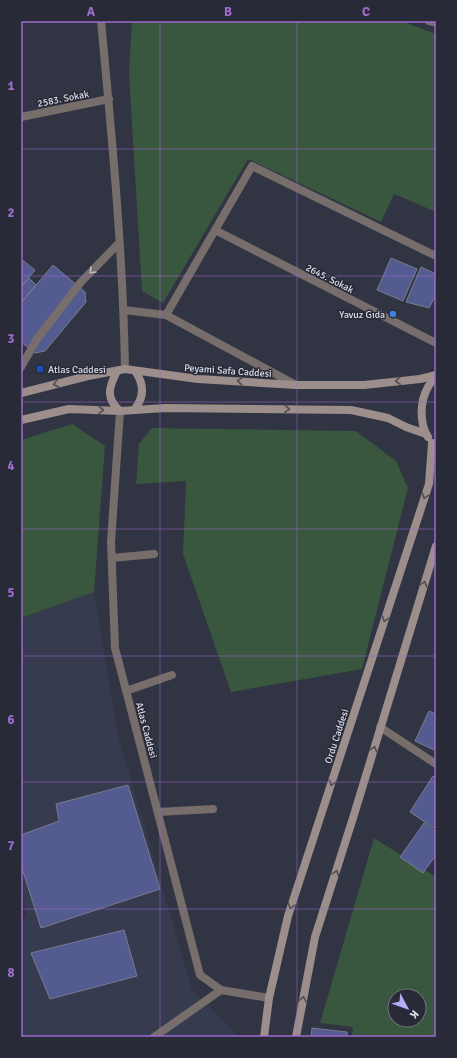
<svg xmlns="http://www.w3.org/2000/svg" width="457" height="1058" font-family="Signika,sans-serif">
	<rect width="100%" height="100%" fill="#313443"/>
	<path fill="#373b50" d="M94,592L118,735L192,990L235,1032L236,1037H21V921L27,916L21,893V618Z"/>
	<path fill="#39563e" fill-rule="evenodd" d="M132,21H401L436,34V212L394,194L381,222L248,159L163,303L142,291L129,73Z
		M72,424L105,446L94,592L21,618V440Z
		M152,428L356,431L396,461L408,488L362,669L231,692L183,554L186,481L136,484L139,444Z
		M374,838L436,877V1037H352L353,1027L320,1023ZM395,996H419V1020H395Z"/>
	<path fill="#535b91" stroke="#787c8d" d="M391,258L417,269L403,301L377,290Z
		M21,259L35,270L21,287Z
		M53,265L85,292L86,302L45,351L35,353L21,342V303Z
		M421,267L436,274V295L429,308L406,302Z
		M29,278L36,285L21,303V287Z
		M429,711L436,714V751L415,741Z
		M433,776L436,778L435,829L410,812Z
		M128,785L160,889L41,928L21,865V835L59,821L56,804Z
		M424,823L436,832V855L423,873L400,857Z
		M124,930L137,976L50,999L31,953Z
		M312,1028L347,1032V1037H311Z"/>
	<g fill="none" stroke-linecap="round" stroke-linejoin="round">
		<path stroke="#776e6c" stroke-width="8" d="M21,367L37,339L81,282L119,243
			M112,558L154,554
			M126,691L172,675
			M158,812L213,809"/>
		<path stroke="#776e6c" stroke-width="8" d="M101,21C112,137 123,253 125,369
			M429,21L436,23
			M21,117L109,99
			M215,230L436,343
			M124,310L166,315L296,385
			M166,315L252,166L436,256
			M120,411L111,542L115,648L200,975L221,990L269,998
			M380,727L436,764
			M154,1037L221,990"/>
		<path stroke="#9c8e8a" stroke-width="8" d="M117,371C109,387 105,398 120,411
			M21,393L88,376L125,369L198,379L296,385H364L420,379L436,375
			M134,410C144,398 145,385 135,371
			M21,420L69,409L120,411L165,408L351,410L388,418L406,427L426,434
			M428,437C419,423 420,401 428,387C430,383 433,380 436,377
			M264,1037L269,998L288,916L429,484L432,443
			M296,1037L315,937L353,818L436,546"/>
	</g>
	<defs><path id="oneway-chevron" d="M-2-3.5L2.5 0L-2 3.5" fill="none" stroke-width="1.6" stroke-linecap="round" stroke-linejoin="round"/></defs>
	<use stroke="#bebcc3" href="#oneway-chevron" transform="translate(92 271) rotate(135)"/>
	<g stroke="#514d55">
		<use href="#oneway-chevron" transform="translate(240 381) rotate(-176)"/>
		<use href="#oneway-chevron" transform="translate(398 381) rotate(175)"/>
		<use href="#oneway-chevron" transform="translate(56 384) rotate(166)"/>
		<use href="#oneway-chevron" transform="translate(287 409) rotate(1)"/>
		<use href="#oneway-chevron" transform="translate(101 410) rotate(1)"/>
		<use href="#oneway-chevron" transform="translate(425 496) rotate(108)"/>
		<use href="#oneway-chevron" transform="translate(424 584) rotate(-72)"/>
		<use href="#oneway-chevron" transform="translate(385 619) rotate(108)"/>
		<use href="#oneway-chevron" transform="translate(374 749) rotate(-73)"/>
		<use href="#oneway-chevron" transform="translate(332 783) rotate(108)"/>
		<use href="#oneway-chevron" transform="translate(336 873) rotate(-72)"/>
		<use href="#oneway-chevron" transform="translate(291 906) rotate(108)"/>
		<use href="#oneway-chevron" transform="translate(303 999) rotate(-79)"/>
	</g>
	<path fill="none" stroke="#9d6acd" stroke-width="1" stroke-opacity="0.55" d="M160,21V1037M297,21V1037M21,149H436M21,276H436M21,402H436M21,529H436M21,656H436M21,782H436M21,909H436"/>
	<circle fill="#3f7fe0" stroke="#282a38" stroke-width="1.5" cx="393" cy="314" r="4"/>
	<rect fill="#1a4fb4" stroke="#282a38" stroke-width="1.5" x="36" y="365" width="8" height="8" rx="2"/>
	<g text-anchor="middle" stroke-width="3" stroke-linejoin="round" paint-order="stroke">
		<g font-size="10" fill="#dcdee8" stroke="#282a38">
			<text transform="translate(63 98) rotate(-11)" y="4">2583. Sokak</text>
			<text transform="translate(330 278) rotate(27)" y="4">2645. Sokak</text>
			<text transform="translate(228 370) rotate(4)" y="4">Peyami Safa Caddesi</text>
			<text transform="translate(147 730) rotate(75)" y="4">Atlas Caddesi</text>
			<text transform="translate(336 736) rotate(-72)" y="4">Ordu Caddesi</text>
		</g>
		<g font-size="10" fill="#dcdee8" stroke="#282a38" text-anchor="end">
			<text x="385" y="318">Yavuz Gıda</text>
			<text x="48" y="373" text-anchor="start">Atlas Caddesi</text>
		</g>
	</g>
	<rect width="457" height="1058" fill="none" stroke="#282a38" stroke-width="44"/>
	<g transform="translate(407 1008) rotate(131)"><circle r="19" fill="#282a38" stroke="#70727e"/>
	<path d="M0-3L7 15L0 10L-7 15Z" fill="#b2adf9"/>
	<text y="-6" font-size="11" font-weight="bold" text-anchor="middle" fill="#dcdee8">K</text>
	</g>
	<rect x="22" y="22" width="413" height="1014" fill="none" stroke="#9d6acd" stroke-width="1.5"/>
	<g font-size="13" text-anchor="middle" font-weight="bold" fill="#9d6acd">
		<text x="91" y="16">A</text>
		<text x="228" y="16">B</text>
		<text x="366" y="16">C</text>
		<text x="11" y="90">1</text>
		<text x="11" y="217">2</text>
		<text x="11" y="343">3</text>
		<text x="11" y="470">4</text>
		<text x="11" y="597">5</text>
		<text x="11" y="724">6</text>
		<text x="11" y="850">7</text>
		<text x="11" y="977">8</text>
	</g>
</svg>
